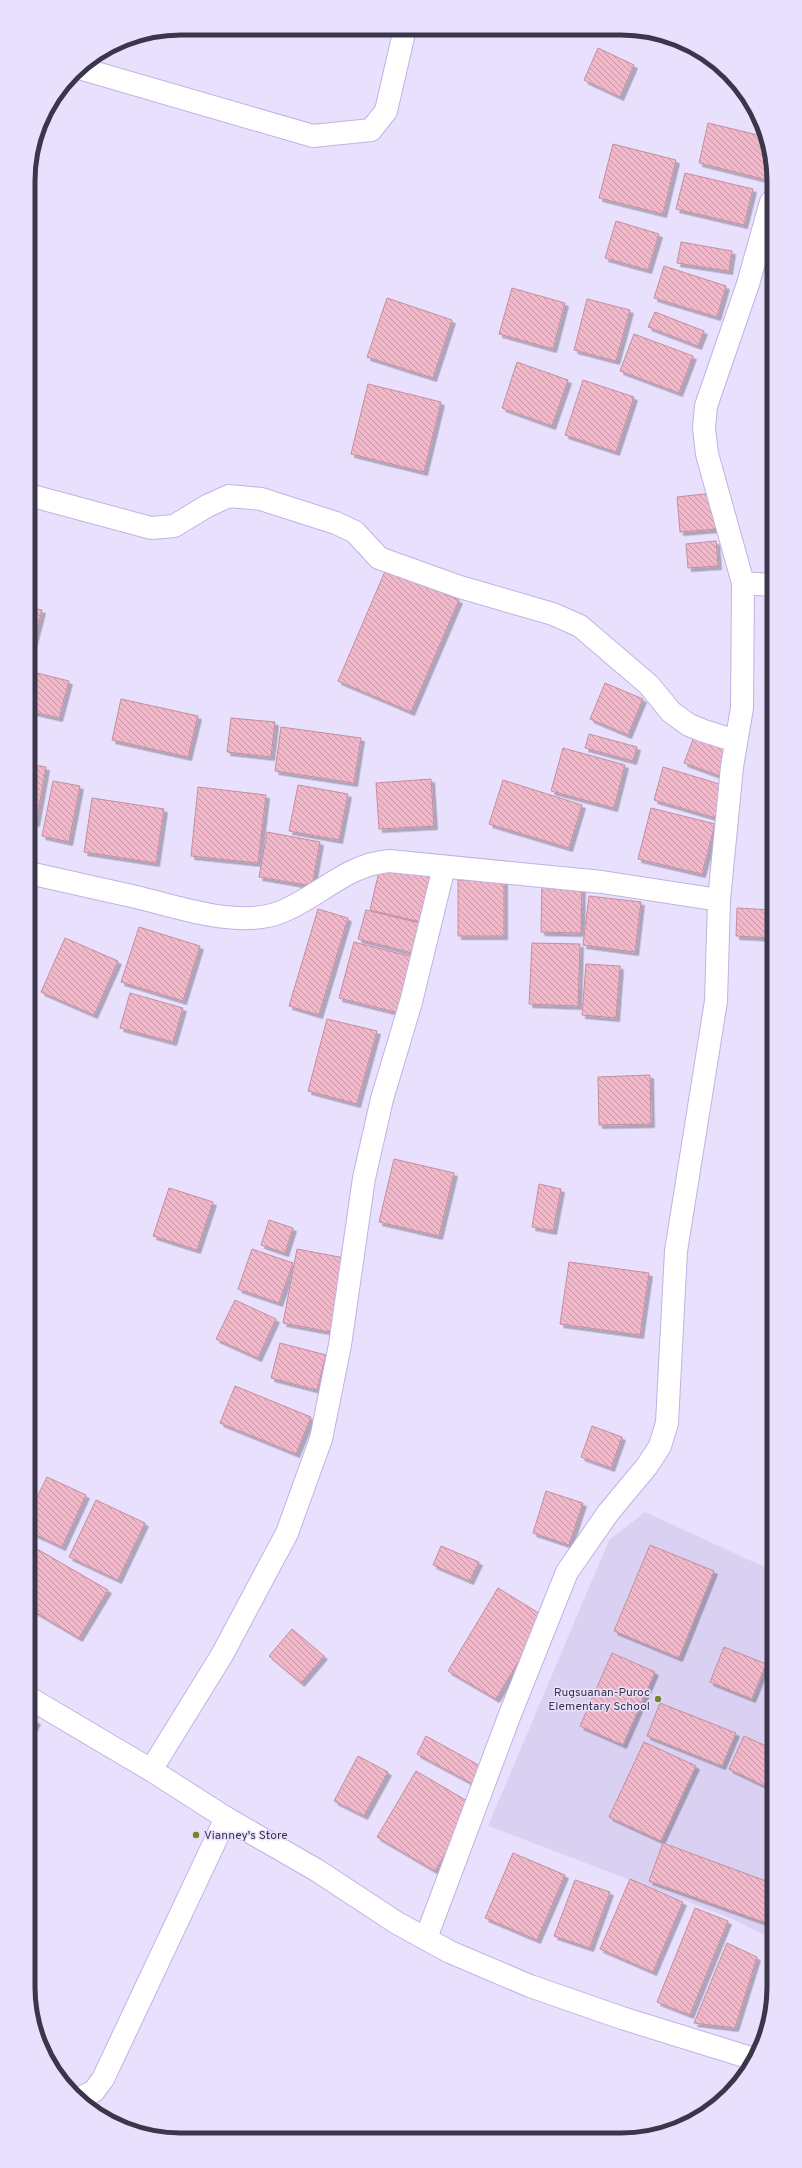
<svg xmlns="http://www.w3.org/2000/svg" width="802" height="2168" font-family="Overpass,sans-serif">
	<defs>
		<pattern id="building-back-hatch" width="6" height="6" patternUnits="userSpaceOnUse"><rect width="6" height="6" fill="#f2b8ca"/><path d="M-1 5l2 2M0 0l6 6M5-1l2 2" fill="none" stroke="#c596a6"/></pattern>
		<filter id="shadow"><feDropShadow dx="3.5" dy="3.5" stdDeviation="0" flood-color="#0004"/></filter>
	</defs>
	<rect width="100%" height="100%" fill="#e9e0fe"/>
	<path fill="#dad1f2" d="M645,1512L773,1571L774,1940L733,1919L488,1826L609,1540Z"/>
	<path fill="url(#building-back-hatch)" stroke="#c48e9e" filter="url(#shadow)" d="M635,31H651L667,37Z
		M598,48L634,65L620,97L584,80Z
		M708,123L766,137L771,151V163L767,180L699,163Z
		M613,144L676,160L663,214L599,198Z
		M685,173L753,189L744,225L676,209Z
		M616,221L659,234L648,270L605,258Z
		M681,242L732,251L729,271L677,263Z
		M664,266L726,286L717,317L654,298Z
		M512,288L565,303L553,349L499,334Z
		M387,298L452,320L433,378L367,357Z
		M587,299L630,310L616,361L574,350Z
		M655,312L704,331L698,346L648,327Z
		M634,334L693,356L679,393L620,371Z
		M517,362L568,380L552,426L502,408Z
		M583,380L634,397L616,452L565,435Z
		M368,384L441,402L424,472L351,454Z
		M713,493L716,529L680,532L677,497Z
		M716,541L718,566L688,568L686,544Z
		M386,569L459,600L411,712L338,681Z
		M29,607L42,610L29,660Z
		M29,671L69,681L59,718L29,711Z
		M605,683L643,699L628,735L590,719Z
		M121,699L198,716L188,757L112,740Z
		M231,718L275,722L271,757L227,752Z
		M281,727L361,738L354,783L275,771Z
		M589,734L637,747L633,761L585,748Z
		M695,734L731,747L720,776L684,763Z
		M563,748L625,765L614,808L551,791Z
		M29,764L46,767L36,823L29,822Z
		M663,767L726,786L716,818L654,800Z
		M431,779L434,826L379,829L376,783Z
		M503,780L582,805L569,848L489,824Z
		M53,781L80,786L69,842L42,836Z
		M298,785L348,794L339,840L289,831Z
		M198,787L266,795L258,863L191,856Z
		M92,798L164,809L156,863L84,852Z
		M651,808L715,824L702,874L638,859Z
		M267,832L320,842L312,886L259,877Z
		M381,863L436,876L425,923L370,910Z
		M458,880H504V936H458Z
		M542,882L582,883L581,933L541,932Z
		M589,896L641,902L635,952L583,945Z
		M737,908L772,910V938L736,936Z
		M318,909L348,918L319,1015L289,1006Z
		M366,910L428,925L420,955L358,939Z
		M139,927L200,946L183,1001L121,982Z
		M65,938L118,961L94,1015L41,992Z
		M354,942L413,957L399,1013L339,998Z
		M532,943L580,944L578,1006L529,1004Z
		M586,964L620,966L616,1018L582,1015Z
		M130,993L183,1008L173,1042L120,1028Z
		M327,1019L377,1031L357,1104L308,1091Z
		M650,1075L651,1124L599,1125L598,1077Z
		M394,1159L454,1173L439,1236L379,1222Z
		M539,1184L561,1189L553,1231L532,1227Z
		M169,1188L213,1202L197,1250L153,1236Z
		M269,1220L293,1228L285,1253L261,1245Z
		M252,1249L293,1263L279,1303L238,1289Z
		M297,1249L350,1259L336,1333L283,1323Z
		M569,1262L649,1273L640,1335L560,1324Z
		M235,1300L276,1319L258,1358L216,1339Z
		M280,1343L326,1355L317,1390L271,1378Z
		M235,1386L311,1417L296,1454L220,1423Z
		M592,1426L622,1437L611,1468L581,1457Z
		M47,1477L86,1495L62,1547L30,1532V1511Z
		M546,1491L583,1503L569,1545L533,1533Z
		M96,1500L145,1523L118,1580L69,1557Z
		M30,1545L108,1590L79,1638L30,1609Z
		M650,1545L714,1571L679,1658L614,1631Z
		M441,1546L479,1562L470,1581L433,1565Z
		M498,1588L545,1617L496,1699L448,1671Z
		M292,1629L324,1656L301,1683L269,1656Z
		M724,1647L766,1664L752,1699L710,1682Z
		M612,1653L655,1672L623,1745L580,1726Z
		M660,1703L736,1733L722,1766L647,1736Z
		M31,1718L37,1721L31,1733Z
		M426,1736L484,1768L475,1785L417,1754Z
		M744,1736L773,1749V1790L729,1769Z
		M644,1742L696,1766L661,1841L609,1817Z
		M358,1756L388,1772L364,1816L334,1801Z
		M416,1771L474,1805L435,1871L377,1837Z
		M663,1843L774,1884V1904L766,1923L649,1881Z
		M513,1853L565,1875L537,1940L485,1918Z
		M630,1879L683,1902L653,1972L600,1949Z
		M575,1880L610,1892L590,1948L554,1936Z
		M695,1908L728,1921L690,2015L657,2002Z
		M727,1943L757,1957L735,2028L694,2023Z"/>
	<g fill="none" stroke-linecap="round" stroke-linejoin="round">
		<g stroke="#c1b2e3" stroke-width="24">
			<path id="street" d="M79,68L313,136L371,130L386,111L404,33
				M29,495L151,528L174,526L207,506L229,496L261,499L336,523L355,532L379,558L460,587L553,614L580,626L649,685L671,712L689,725L704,731L736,741
				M743,583L772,585
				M29,873C65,881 100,889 136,897C178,907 239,929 281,912C319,897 345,865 389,861L602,882L719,900
				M151,1770L222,1655L287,1533L321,1439L340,1345L364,1178L382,1099L411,1002L444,867
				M426,1938L509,1717L567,1572L608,1513L647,1466L660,1446L667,1423L676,1251L716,1001L719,900L732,767L742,708L743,583L707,454L704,428L706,406L748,284L771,202
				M79,2099L94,2091L103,2079L226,1818"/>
		</g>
		<g stroke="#c1b2e3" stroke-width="24">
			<path id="secondary" d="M31,1699L151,1770L226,1818L318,1871L397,1923L450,1952L530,1986L622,2018L754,2059"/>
		</g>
		<use href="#street" stroke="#fff" stroke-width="22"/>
		<use href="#secondary" stroke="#fff" stroke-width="22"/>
	</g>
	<g fill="#758432" stroke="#e9e0fe" stroke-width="1.5">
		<circle cx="658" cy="1699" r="4"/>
		<circle cx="196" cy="1835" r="4"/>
	</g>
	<g text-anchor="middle" stroke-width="3" stroke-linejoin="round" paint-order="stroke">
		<g font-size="12" fill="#3c364a" stroke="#e9e0fe" text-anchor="end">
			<text x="650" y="1696">Rugsuanan-Puroc<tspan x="650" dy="14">Elementary School</tspan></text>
			<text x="204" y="1839" text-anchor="start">Vianney's Store</text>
		</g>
	</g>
	<path d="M0 0H802V2168H0ZM181 35H621A146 146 0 0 1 767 181V1987A146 146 0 0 1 621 2133H181A146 146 0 0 1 35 1987V181A146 146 0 0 1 181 35Z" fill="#e9e0fe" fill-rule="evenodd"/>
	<path fill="none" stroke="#3c364a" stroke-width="5" d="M181 35H621A146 146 0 0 1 767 181V1987A146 146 0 0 1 621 2133H181A146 146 0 0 1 35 1987V181A146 146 0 0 1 181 35Z"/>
</svg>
